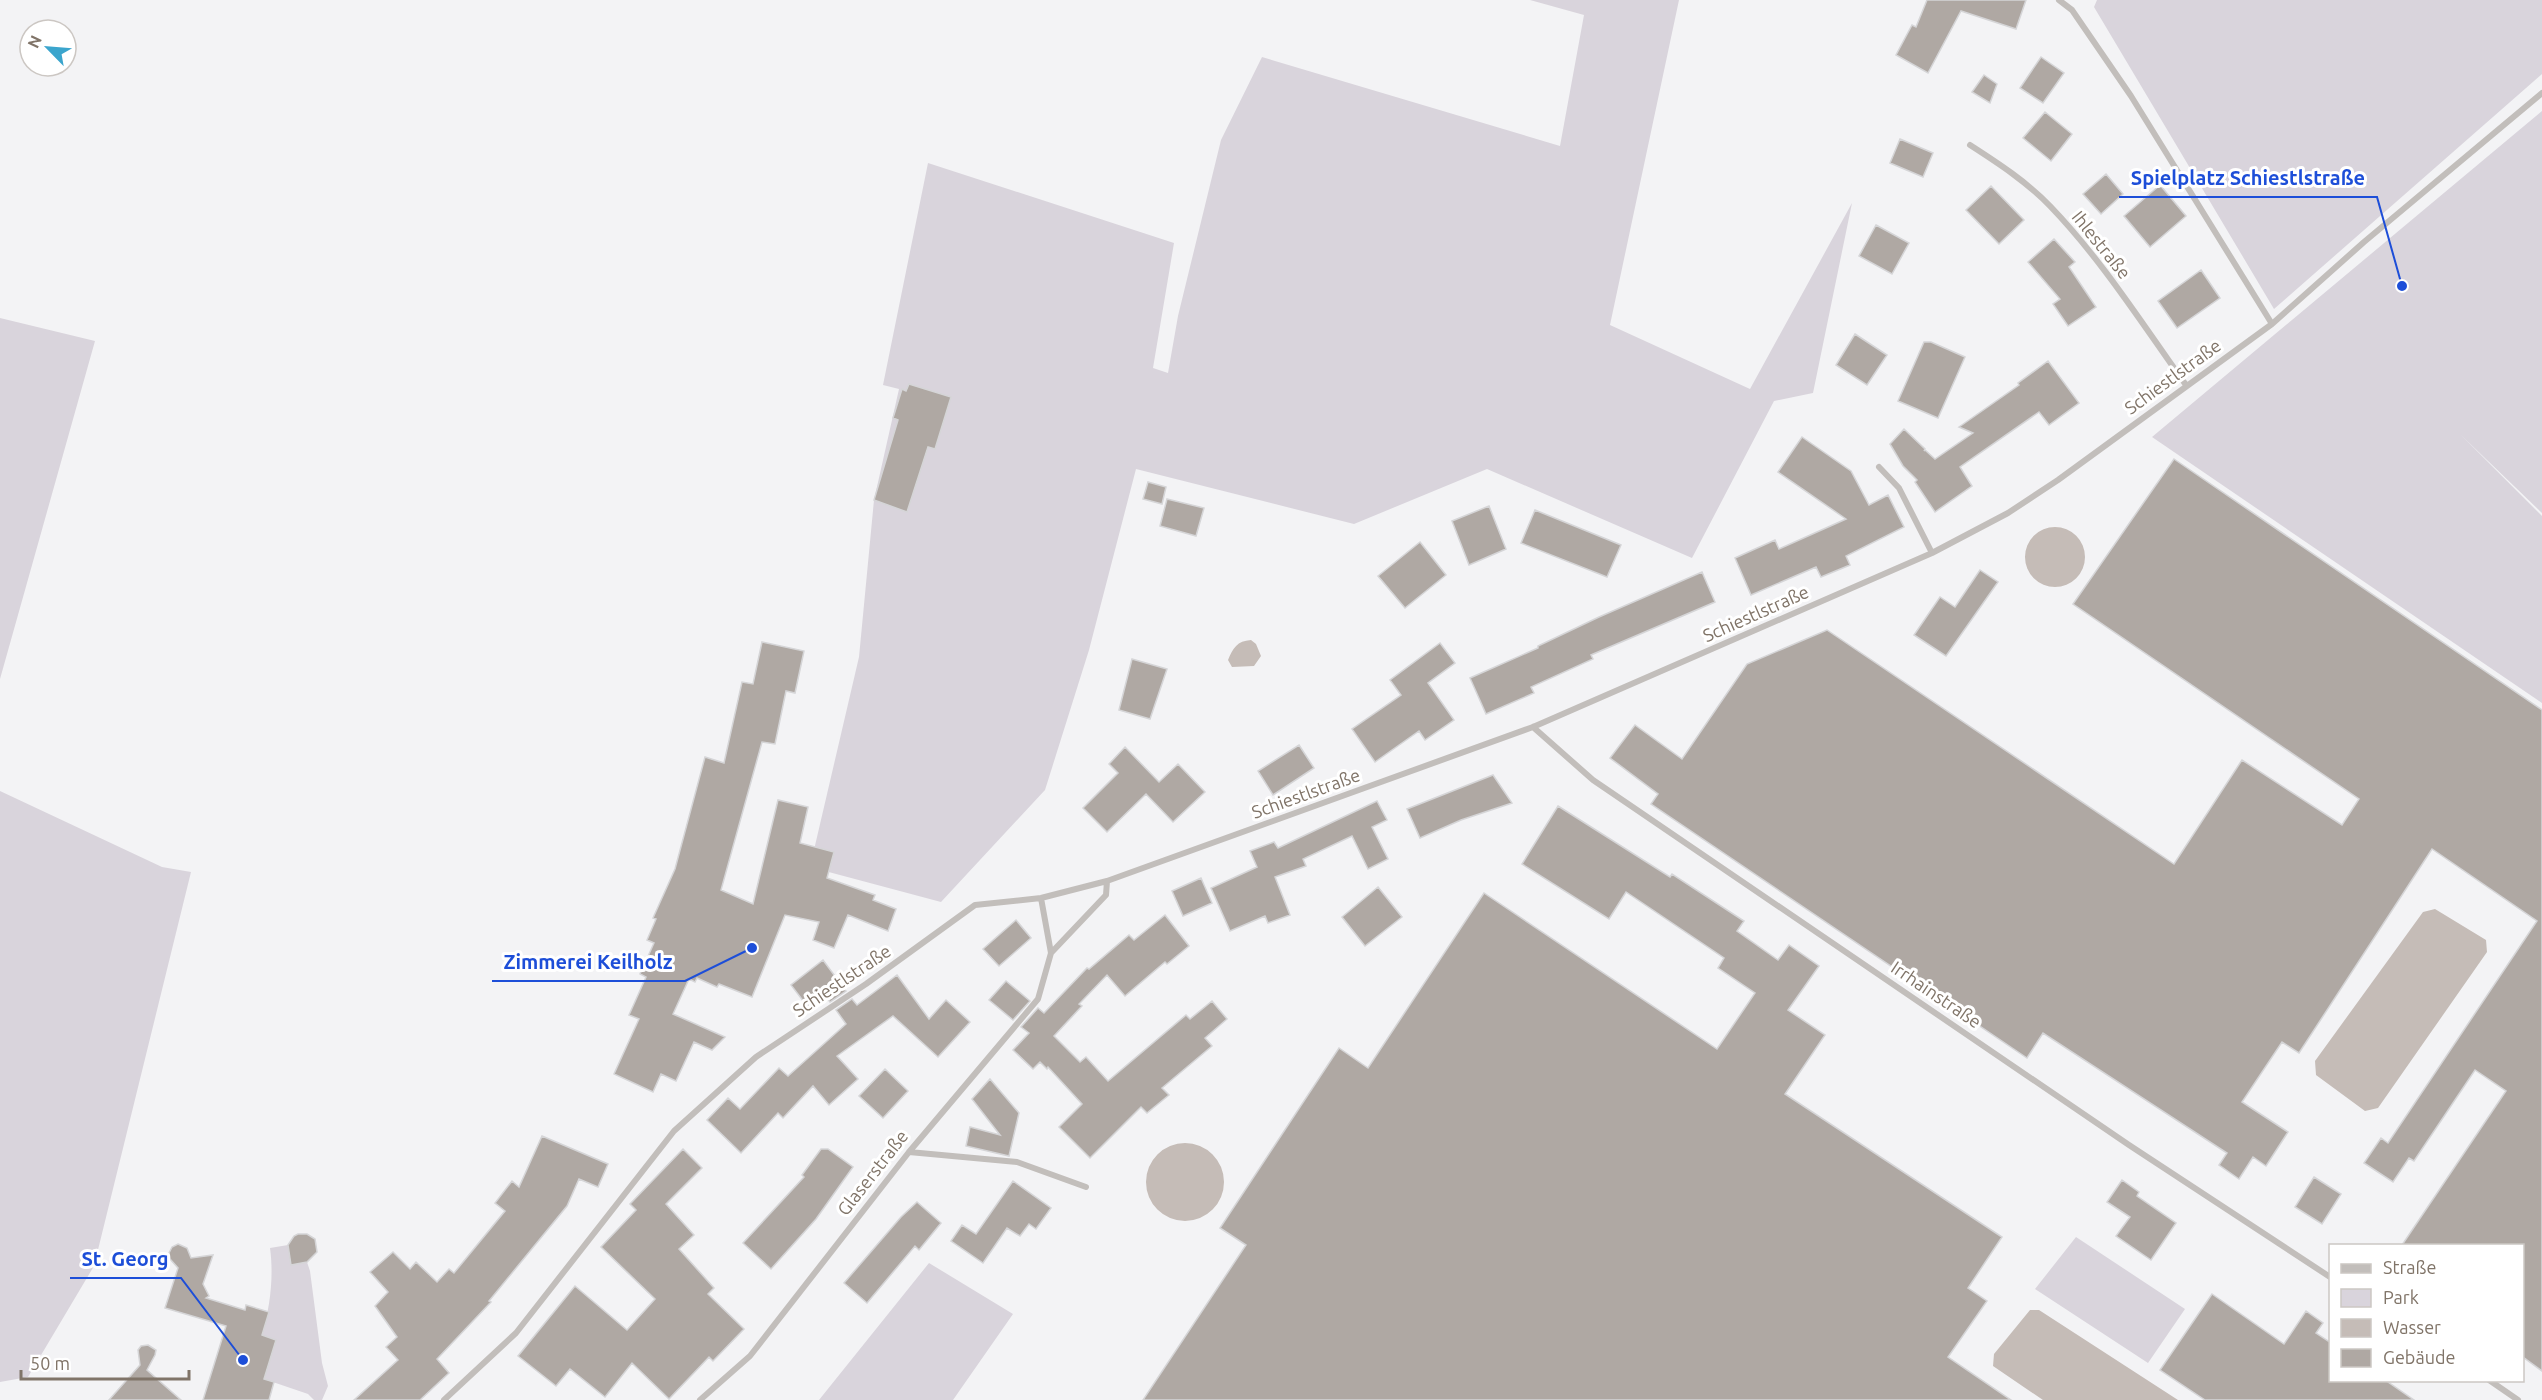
<svg xmlns="http://www.w3.org/2000/svg" width="2542" height="1400" font-family="Ubuntu,sans-serif">
	<rect width="100%" height="100%" fill="#f3f3f5"/>
	<path fill="#d9d4dc" d="M1530,0H1679L1610,325L1750,389L1852,203L1813,393L1774,401L1692,558L1487,469L1354,524L1136,469L1089,650L1045,790L941,902L810,867L859,657L874,500L899,389L883,385L928,163L1174,243L1153,368L1168,373L1178,316L1221,140L1262,57L1560,146L1584,15Z
		M2097,0H2542V74L2274,309L2094,7Z
		M2542,111V513L2461,435L2542,516V703L2152,437Z
		M0,318L95,341L0,679Z
		M0,791L162,867L191,872L94,1266L28,1377L0,1382Z
		M2076,1237L2185,1309L2148,1363L2035,1289Z
		M288,1245L291,1265L307,1262L310,1271L322,1363L328,1386L322,1400H314L308,1394L264,1379L276,1340L262,1335C270,1307 274,1277 270,1248Z
		M929,1263L1013,1314L953,1400H819Z"/>
	<path fill="#c5bcb7" d="M2025 557a30 30 0 1 1 60 0a30 30 0 1 1-60 0Z
		M1251,640L1256,644L1261,656L1254,666L1232,667L1228,660C1233,648 1237,641 1251,640Z
		M2435,909L2486,940L2487,952L2378,1108L2365,1111L2316,1075L2315,1061L2423,912Z
		M1146 1182a39 39 0 1 1 78 0a39 39 0 1 1-78 0Z
		M2030,1310H2039L2178,1400H2043L1993,1366L1994,1354Z"/>
	<path fill="#afa8a3" stroke="#d5d5d7" stroke-width="1.5" d="M1927,0H2026L2016,29L1961,11L1928,73L1896,55L1912,25L1916,27Z
		M2041,57L2064,73L2043,103L2020,88Z
		M1984,75L1997,84L1990,103L1972,92Z
		M2045,112L2072,134L2051,161L2023,138Z
		M1900,139L1933,153L1923,177L1890,163Z
		M2106,174L2123,194L2101,214L2083,194Z
		M2160,185L2186,216L2150,247L2124,216Z
		M1991,186L2024,220L1999,244L1966,210Z
		M1876,225L1909,243L1892,274L1859,256Z
		M2054,239L2075,262L2069,267L2096,307L2068,326L2053,304L2060,299L2028,262Z
		M2201,270L2220,298L2177,328L2158,301Z
		M1855,334L1887,355L1867,385L1836,365Z
		M1924,342H1931L1965,357L1938,418L1898,401Z
		M2048,361L2079,403L2049,425L2039,412L1960,467L1972,486L1935,512L1915,482L1917,480L1903,466L1890,444L1904,429L1925,449L1924,451L1925,450L1935,459L1973,433L1959,427L2019,385L2018,383Z
		M909,384L951,397L935,449L928,447L907,512L874,500L898,420L893,418L902,389L906,391Z
		M1802,437L1851,471L1869,505L1888,495L1904,527L1846,556L1850,565L1821,577L1816,567L1751,595L1735,558L1775,540L1779,549L1846,519L1778,472Z
		M2174,459L2542,710V1371L2523,1357V1245H2402L2506,1091L2475,1070L2414,1161L2409,1158L2393,1182L2364,1163L2381,1138L2388,1143L2537,921L2432,849L2299,1053L2282,1042L2242,1102L2288,1132L2266,1166L2253,1157L2239,1179L2219,1165L2227,1153L2043,1033L2027,1058L1651,804L1658,794L1610,758L1635,725L1682,759L1747,664L1827,630L2174,864L2242,760L2342,825L2359,799L2073,604Z
		M1148,482L1166,487L1162,504L1143,499Z
		M1167,499L1204,508L1196,536L1160,526Z
		M1489,506L1506,549L1469,565L1452,521Z
		M1535,510L1621,545L1607,577L1521,543Z
		M1420,542L1446,575L1405,608L1378,576Z
		M1980,570L1998,582L1946,656L1914,635L1940,597L1955,607Z
		M1702,572L1715,602L1591,655L1593,659L1531,687L1534,693L1486,714L1470,678L1538,648V646L1599,617Z
		M762,642L804,651L795,693L786,691L775,744L762,742L721,890L753,904L778,800L808,807L800,843L834,852L827,878L875,895L873,900L896,909L888,931L848,915L834,948L813,940L819,922L785,915L752,997L719,984L717,987L697,978L695,982L689,979L673,1014L725,1037L712,1050L694,1042L676,1081L661,1074L653,1092L614,1074L639,1019L629,1015L646,977L640,974L654,943L647,940L656,919L653,918L675,869L705,757L724,763L742,682L753,684Z
		M1440,643L1455,663L1428,683L1454,720L1425,740L1419,731L1375,762L1352,729L1401,695L1390,680Z
		M1132,659L1167,669L1150,719L1119,710Z
		M1299,745L1314,768L1273,795L1258,771Z
		M1125,747L1159,782L1178,764L1205,792L1173,822L1146,794L1107,832L1083,808L1118,773L1109,764Z
		M1493,775L1512,803L1461,820L1420,838L1407,809Z
		M1377,801L1387,820L1372,827L1388,859L1368,869L1352,836L1303,859L1306,866L1275,877L1290,915L1268,923L1265,916L1230,931L1211,888L1257,867L1250,851L1274,842L1278,848Z
		M1558,806L1670,877L1672,874L1744,921L1737,931L1778,960L1789,945L1819,966L1788,1010L1825,1035L1785,1094L2002,1237L1968,1288L1987,1301L1948,1357L2011,1400H1143L1246,1245L1220,1228L1339,1048L1368,1068L1484,893L1717,1049L1755,993L1718,968L1724,958L1626,892L1609,919L1522,864Z
		M1201,878L1212,903L1183,916L1172,891Z
		M1378,887L1402,917L1365,946L1342,917Z
		M1165,915L1189,946L1167,964L1165,962L1125,996L1107,975L1079,1004L1082,1006L1054,1036L1080,1062L1086,1057L1108,1081L1186,1015L1190,1019L1212,1001L1227,1019L1205,1038L1212,1046L1162,1088L1169,1095L1147,1113L1141,1107L1090,1158L1059,1127L1082,1104L1048,1067L1047,1069L1040,1062L1033,1069L1013,1050L1029,1033L1021,1027L1038,1008L1044,1013L1087,968L1089,969L1129,935L1134,940Z
		M1016,920L1031,938L999,966L983,949Z
		M823,960L846,991L830,1002L824,994L807,1006L791,985Z
		M897,975L929,1019L946,1000L970,1022L938,1057L893,1016L837,1056L858,1079L829,1105L813,1086L783,1118L778,1113L741,1153L707,1120L728,1098L740,1109L779,1068L788,1076L846,1024L836,1010L852,999L857,1005Z
		M1006,981L1030,1001L1013,1020L989,1000Z
		M885,1069L908,1091L883,1118L859,1096Z
		M990,1079L1019,1113L1009,1156L966,1146L970,1127L1000,1135L972,1099Z
		M542,1136L608,1164L598,1187L579,1179L567,1206L489,1301L491,1302L437,1359L449,1373L420,1400H354L398,1360L386,1347L397,1337L375,1306L388,1292L370,1272L393,1252L410,1269L416,1262L437,1282L449,1269L454,1273L505,1211L495,1203L512,1181L519,1187Z
		M683,1149L702,1168L666,1204L694,1235L679,1249L714,1288L708,1294L744,1329L713,1361L709,1357L669,1399L632,1363L605,1397L570,1369L556,1386L518,1356L575,1286L627,1330L655,1299L601,1247L636,1210L630,1204Z
		M821,1149H828L853,1167L816,1219L771,1269L743,1243L804,1177L802,1175Z
		M2314,1177L2341,1194L2322,1224L2295,1207Z
		M2122,1180L2139,1192L2137,1196L2176,1223L2151,1260L2116,1236L2130,1217L2107,1202Z
		M1013,1181L1051,1208L1036,1229L1029,1224L1020,1236L1007,1228L983,1263L951,1241L962,1225L976,1234Z
		M917,1202L941,1223L919,1250L915,1246L867,1303L844,1283L901,1217Z
		M298,1234H307L315,1239L317,1252L307,1262L291,1265L288,1245L294,1236Z
		M178,1244L187,1248L191,1258L213,1255L203,1284L209,1296L206,1298L245,1310L246,1305L269,1312L262,1335L276,1340L264,1379L274,1382L269,1400H203L226,1326L165,1308L178,1268L170,1259L169,1253L172,1247Z
		M2212,1294L2284,1344L2306,1311L2323,1323L2316,1333L2331,1343V1380H2385L2414,1400H2205L2160,1370Z
		M148,1345L156,1350L155,1355L147,1370L181,1400H109L140,1365L138,1350L141,1346Z"/>
	<g fill="none" stroke-linecap="round" stroke-linejoin="round">
		<path stroke="#c2bebb" stroke-width="6" d="M2059,0L2072,10L2131,96L2272,324
			M1970,145C1998,163 2027,182 2050,206C2102,260 2143,325 2186,385
			M1879,467L1899,488L1932,553
			M1533,727L1593,780L2129,1145L2330,1277
			M1051,953L1106,895L1107,881
			M909,1152L1017,1162L1086,1187
			M2489,1380L2518,1400
			M444,1400L516,1333L674,1131L756,1057L866,984L975,905L1041,898L1107,881L1533,727L1932,553L2008,513L2058,480L2272,324L2364,242L2542,93
			M700,1400L750,1356L909,1152L1038,999L1051,953L1041,898"/>
	</g>
	<g text-anchor="middle" stroke-width="6" stroke-linejoin="round" paint-order="stroke">
		<g font-size="18" fill="#807468" stroke="#fff">
			<text transform="translate(2101 245) rotate(51)" y="6">Ihlestraße</text>
			<text transform="translate(2173 377) rotate(-36)" y="6">Schiestlstraße</text>
			<text transform="translate(1756 614) rotate(-24)" y="6">Schiestlstraße</text>
			<text transform="translate(1306 794) rotate(-20)" y="6">Schiestlstraße</text>
			<text transform="translate(842 981) rotate(-34)" y="6">Schiestlstraße</text>
			<text transform="translate(1936 995) rotate(34)" y="6">Irrhainstraße</text>
			<text transform="translate(873 1173) rotate(-52)" y="6">Glaserstraße</text>
		</g>
	</g>
	<path fill="none" stroke="#1d4ed8" stroke-width="2" d="M2402 286L2377 197H2119M752 948L685 981H492M243 1360L181 1278H70"/>
	<g fill="#1d4ed8" stroke="#fff" stroke-width="2">
		<circle cx="2402" cy="286" r="6"/>
		<circle cx="752" cy="948" r="6"/>
		<circle cx="243" cy="1360" r="6"/>
	</g>
	<g font-size="20" text-anchor="middle" font-weight="bold" fill="#1d4ed8" stroke="#fff" stroke-width="6" stroke-linejoin="round" paint-order="stroke">
		<text x="2248" y="185">Spielplatz Schiestlstraße</text>
		<text x="588" y="969">Zimmerei Keilholz</text>
		<text x="125" y="1266">St. Georg</text>
	</g>
	<rect x="2329" y="1244" width="195" height="138" fill="#ffffff" stroke="#ccc7c3" stroke-width="1.5"/>
	<rect x="2341" y="1264" width="30" height="9" fill="#c2bebb" stroke="#ccc7c3" stroke-width="1.5"/>
	<text x="2383" y="1274" font-size="18" fill="#807468">Straße</text>
	<rect x="2341" y="1289" width="30" height="18" fill="#d9d4dc" stroke="#ccc7c3" stroke-width="1.5"/>
	<text x="2383" y="1304" font-size="18" fill="#807468">Park</text>
	<rect x="2341" y="1319" width="30" height="18" fill="#c5bcb7" stroke="#ccc7c3" stroke-width="1.5"/>
	<text x="2383" y="1334" font-size="18" fill="#807468">Wasser</text>
	<rect x="2341" y="1349" width="30" height="18" fill="#afa8a3" stroke="#ccc7c3" stroke-width="1.5"/>
	<text x="2383" y="1364" font-size="18" fill="#807468">Gebäude</text>
	<g transform="translate(48 48) rotate(295)"><circle r="28" fill="#ffffff" stroke="#ccc7c3" stroke-width="1.5"/>
	<path d="M0-4.5L10 22L0 15L-10 22Z" fill="#3ba5cd"/>
	<text y="-9" font-size="16" font-weight="bold" text-anchor="middle" fill="#807468">N</text>
	</g>
	<path d="M21 1370v9h168v-9" fill="none" stroke="#807468" stroke-width="3"/>
	<text x="30" y="1370" font-size="18" fill="#807468" stroke="#ffffff" stroke-width="4.5" paint-order="stroke">50 m</text>
</svg>
